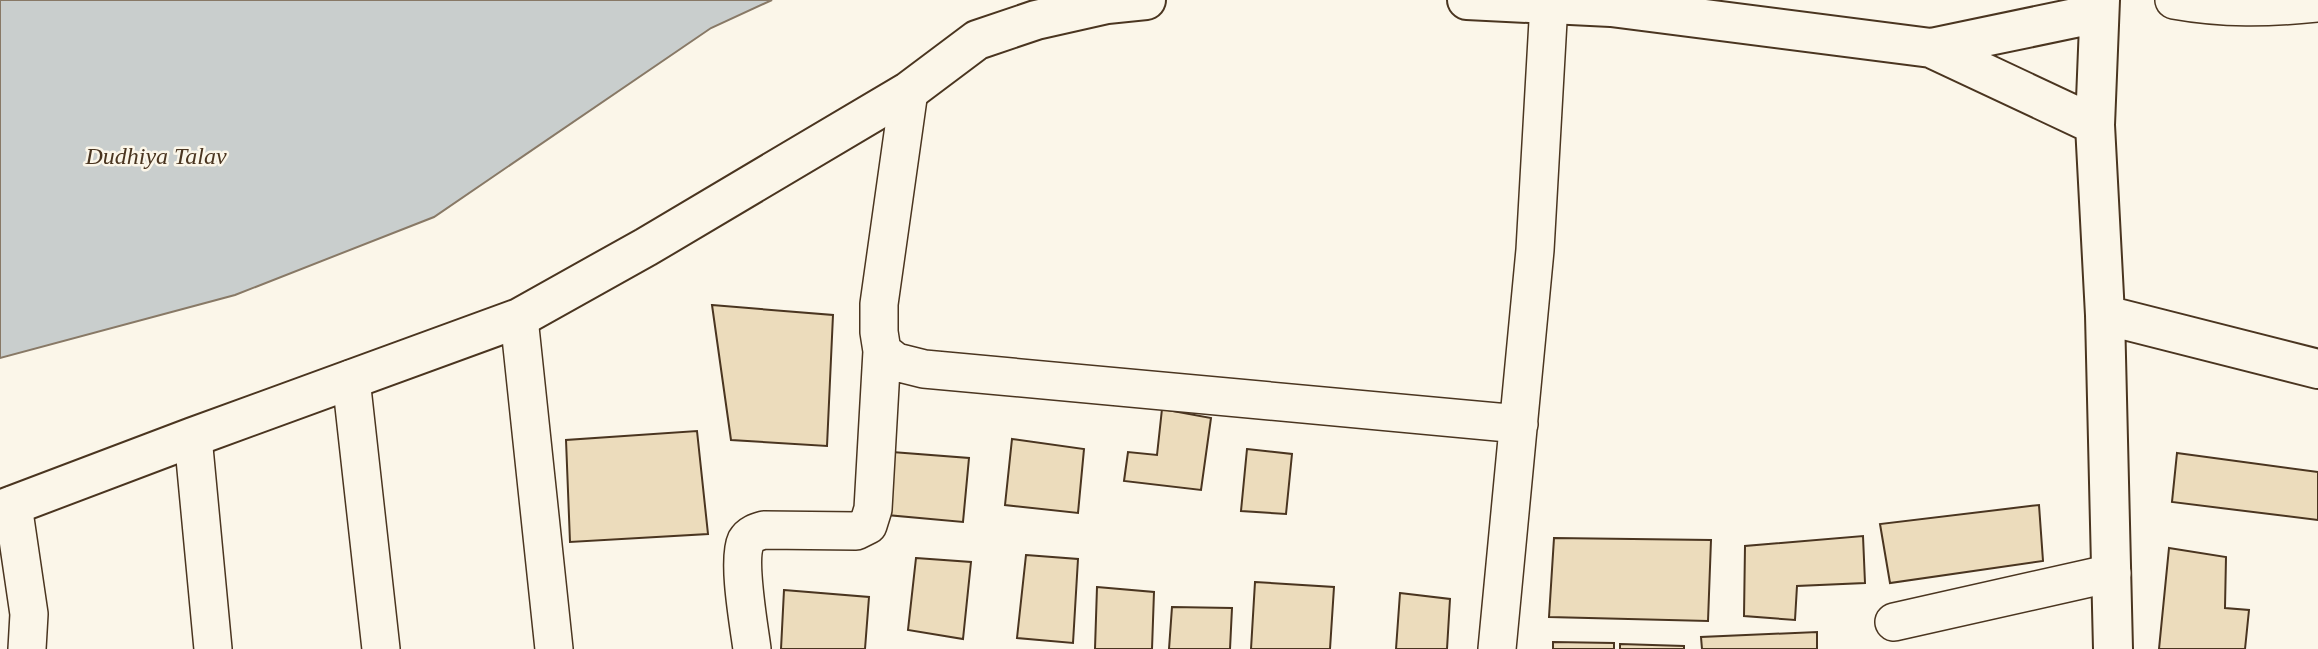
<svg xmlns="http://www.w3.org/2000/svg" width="2318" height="649" font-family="'Times New Roman',serif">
	<rect width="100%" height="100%" fill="#fbf6e9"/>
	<path fill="#c9cecd" stroke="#887966" stroke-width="2" d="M0,0H772L711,28L434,217L235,295L0,358Z"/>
	<path fill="#ecdcbc" stroke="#4a3520" stroke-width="2" d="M712,305L833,315L827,446L731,440Z
		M1162,409L1211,418L1201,490L1124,481L1128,452L1157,455Z
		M697,431L708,534L570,542L566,440Z
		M1012,439L1084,449L1078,513L1005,505Z
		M1247,449L1292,454L1286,514L1241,511Z
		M892,452L969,458L963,522L887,515Z
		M2177,453L2318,472V520L2172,502Z
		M2039,505L2043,561L1890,583L1880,524Z
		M1863,536L1865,583L1797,586L1795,620L1744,616L1745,546Z
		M1554,538L1711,540L1708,621L1549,617Z
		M2169,548L2226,557L2225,608L2249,610L2245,649H2159Z
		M1026,555L1078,559L1073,643L1017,638Z
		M916,558L971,562L963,639L908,630Z
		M1255,582L1334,587L1330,649H1251Z
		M1097,587L1154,592L1152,649H1095Z
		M784,590L869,597L865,649H781Z
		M1400,593L1450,599L1447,649H1396Z
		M1172,607L1232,608L1230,649H1169Z
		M1817,632V649H1702L1701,637Z
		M1553,642L1614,643V649H1553Z
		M1620,644L1684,646V649H1620Z"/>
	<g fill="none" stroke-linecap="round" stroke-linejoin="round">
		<g stroke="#4a3520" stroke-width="40">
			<path id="minor" d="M2174,0C2224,9 2268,8 2318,3
				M909,91L879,304V332L882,351L896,362L924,369L1519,424
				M519,318L554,649
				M351,379L381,649
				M193,437L213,649
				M13,505L29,614L27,649
				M1894,622L2112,573
				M752,649C749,626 737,560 746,541C750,534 757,532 764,530L856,531L868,525L873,509L882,351
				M1497,649L1535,250L1549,3"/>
		</g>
		<g stroke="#4a3520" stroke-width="42">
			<path id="major" d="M1467,0L1611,7L1931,48L2095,125
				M2100,0L2095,125L2105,315L2113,649
				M1931,48L2099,13
				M2105,315L2318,369
				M0,510L193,437L519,318L646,247L909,91L977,40L1036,20L1107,4L1146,0"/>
		</g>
		<use href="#minor" stroke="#fbf6e9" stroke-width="37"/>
		<use href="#major" stroke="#fbf6e9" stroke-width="38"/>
	</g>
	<g text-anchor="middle" stroke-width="5" stroke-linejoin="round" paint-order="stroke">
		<g font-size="24" font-style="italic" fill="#4a3520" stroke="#fbf6e9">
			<text x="156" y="164">Dudhiya Talav</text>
		</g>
	</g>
</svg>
